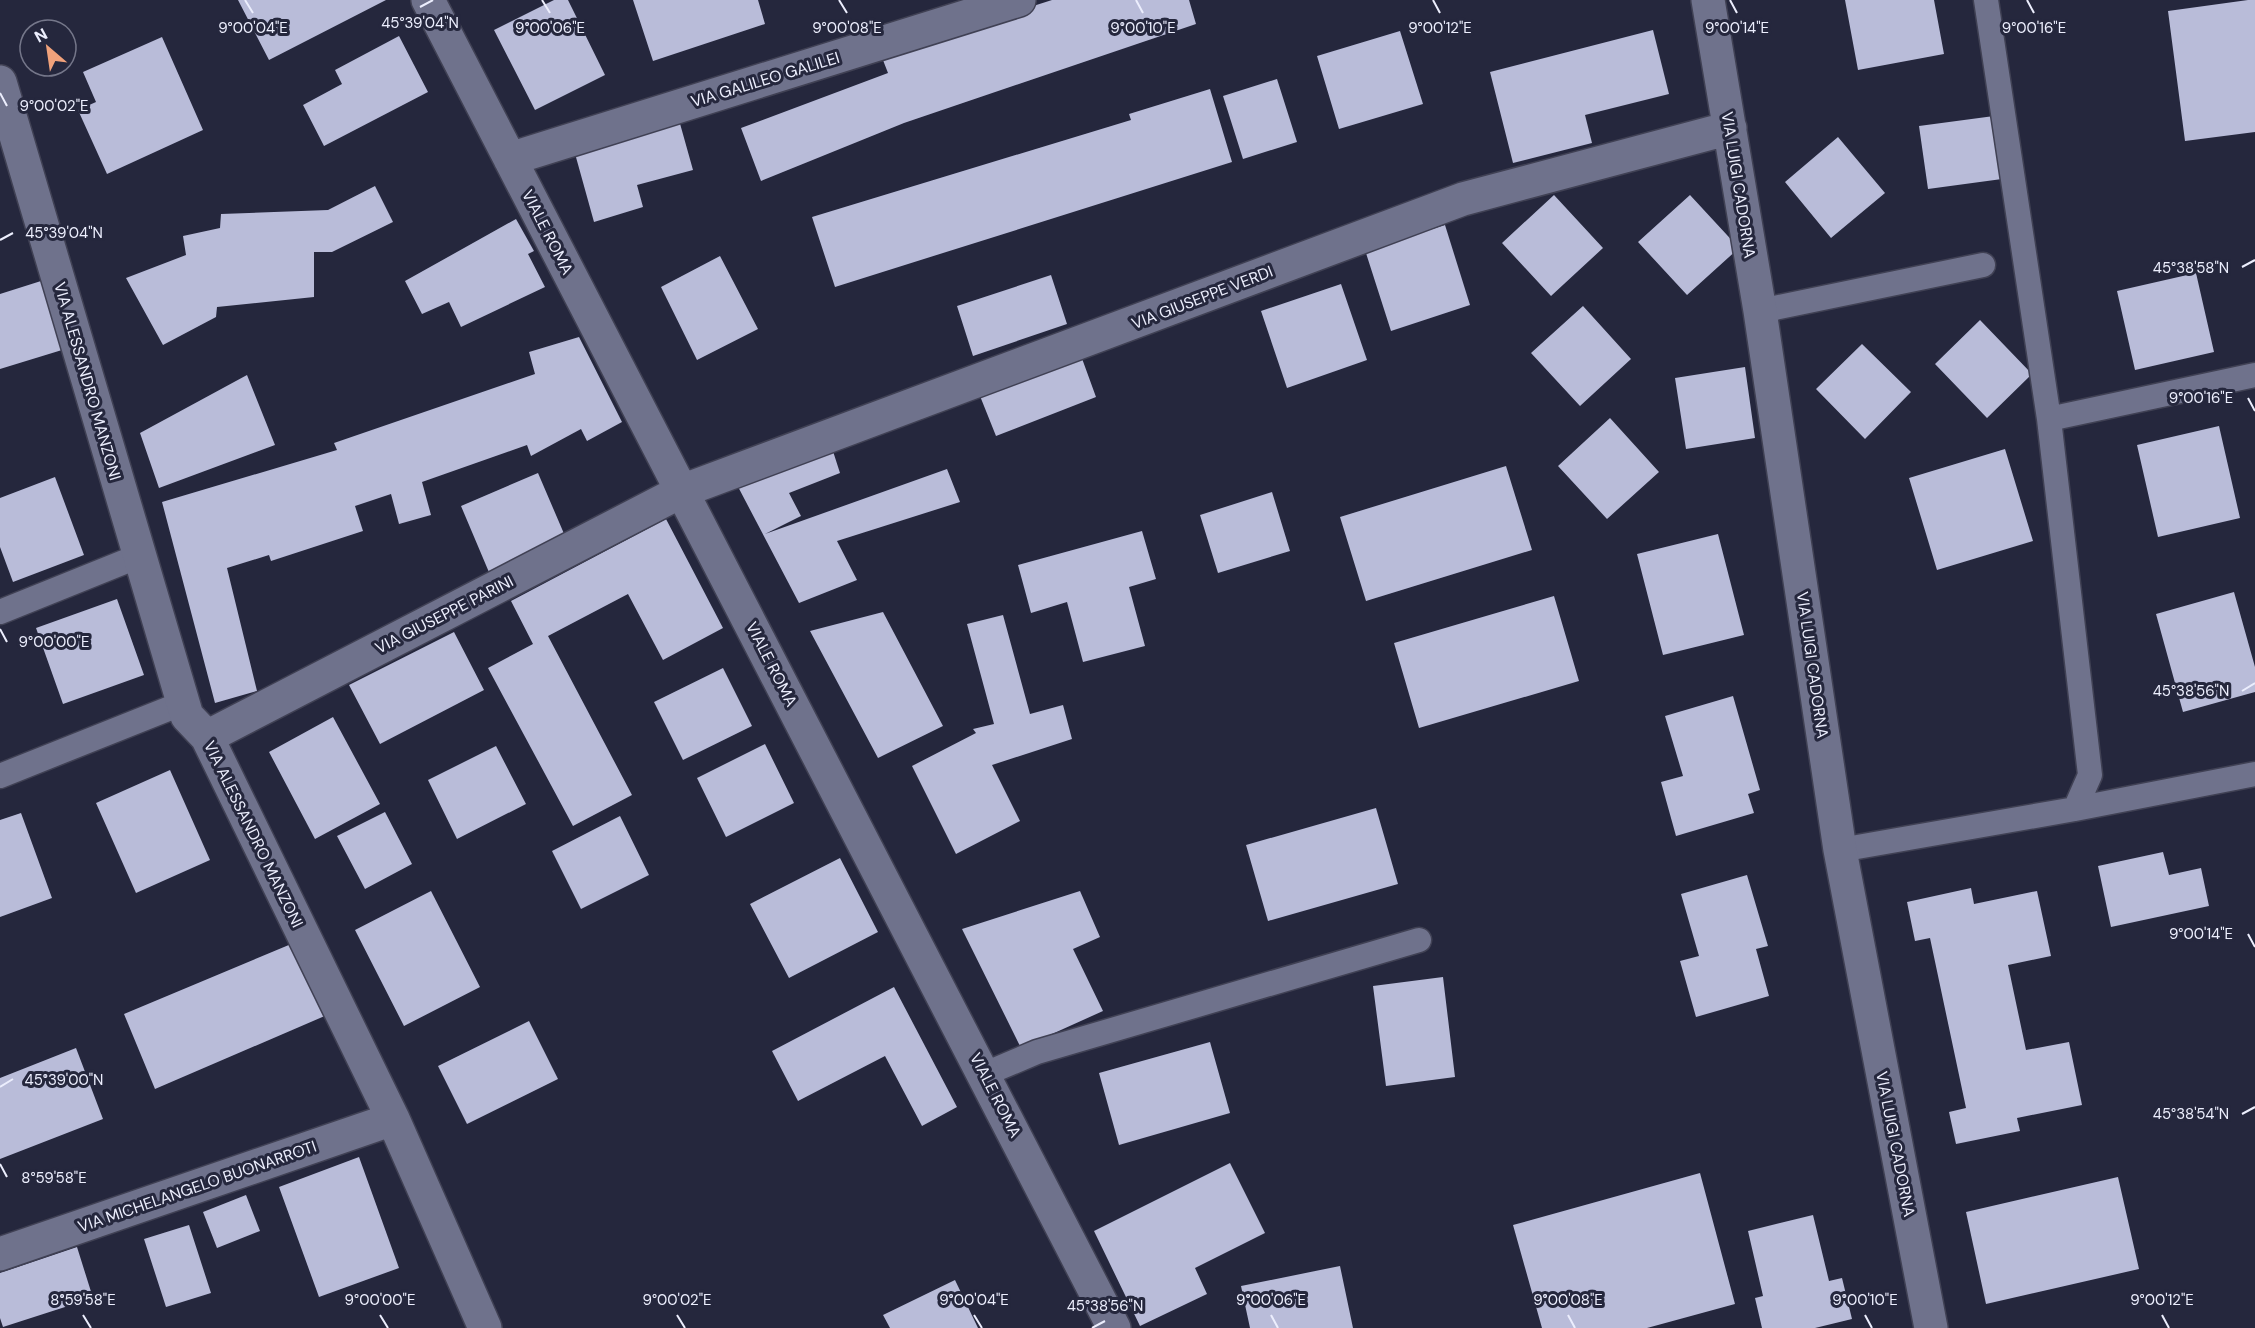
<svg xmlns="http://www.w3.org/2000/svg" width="2255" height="1328" font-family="'DM Sans',sans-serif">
	<rect width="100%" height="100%" fill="#25273d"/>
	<path fill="#b9bcd9" d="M238,0H386L269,60Z
		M554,0H568L605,75L535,110L494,30Z
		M633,0H758L765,24L653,61Z
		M1052,0H1189L1196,24L904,123L761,181L741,128L888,73L881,55Z
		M1845,0H1934L1944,54L1858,70Z
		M2248,0H2255V132L2185,141L2168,11Z
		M1653,30L1669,94L1585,115L1592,143L1513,163L1490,72Z
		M1400,31L1423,104L1339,129L1317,56Z
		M399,36L428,92L324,146L303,105L342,84L335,70Z
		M162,37L203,130L107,174L78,110L96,102L83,72Z
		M1277,79L1297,142L1243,159L1223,96Z
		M1210,89L1232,162L835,287L812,217L1131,120L1129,114Z
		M1994,116L2002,179L1928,189L1919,126Z
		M679,120L693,170L637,185L643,207L594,222L574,150Z
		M1838,137L1885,193L1831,238L1785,182Z
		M375,186L393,222L332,252H314V297L217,307L216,317L163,345L126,278L186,255L183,236L220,228L221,214L328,210Z
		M1554,195L1603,248L1551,296L1502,243Z
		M1690,195L1739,248L1687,295L1638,242Z
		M516,219L534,251L528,254L545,287L461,327L449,302L422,314L405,281Z
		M1445,225L1470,305L1391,331L1365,250Z
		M720,256L758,329L697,360L661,287Z
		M2196,273L2214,352L2135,370L2117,291Z
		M1051,275L1067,324L973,356L957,306Z
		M41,281L62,350L0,369V294Z
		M1341,284L1367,360L1287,388L1261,311Z
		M1583,306L1631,359L1580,406L1531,353Z
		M1980,320L2032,374L1987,418L1935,364Z
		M579,337L622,422L587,441L581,429L531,456L527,445L422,482L431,515L399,524L391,494L355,506L363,531L271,561L269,555L227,568L257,691L215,703L162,502L337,450L334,443L535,374L529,352Z
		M1862,344L1911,392L1865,439L1816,389Z
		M1080,353L1096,397L996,436L978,391Z
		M1745,367L1755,438L1686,449L1675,378Z
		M247,375L275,445L159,488L140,433Z
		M1610,418L1659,472L1607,519L1558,466Z
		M2219,426L2240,518L2158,537L2137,445Z
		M831,445L840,473L789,493L801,516L765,534L947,469L960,502L837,541L857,580L799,603L735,481Z
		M2005,449L2033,541L1937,570L1909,478Z
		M1506,466L1532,550L1366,601L1340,517Z
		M538,473L568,543L491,577L461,506Z
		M55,477L84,555L13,582L0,547V498Z
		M1272,492L1290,551L1218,573L1200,515Z
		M666,519L723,628L663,660L628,594L548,636L632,795L573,826L488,668L533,644L511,601Z
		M1142,531L1156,579L1129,587L1145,646L1083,662L1067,602L1031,613L1018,565Z
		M1718,534L1744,635L1663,655L1637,554Z
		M2234,592L2255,667V692L2183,712L2156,614Z
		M1554,596L1579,681L1419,728L1394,643Z
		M117,599L144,675L63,704L36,628Z
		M883,612L943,726L878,758L810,631Z
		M1003,615L1030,714L1063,705L1072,739L992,765L1020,821L956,854L912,766L976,733L973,729L994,724L967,624Z
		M454,632L484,690L380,744L349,685Z
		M723,668L752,726L683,760L654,702Z
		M1733,696L1760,790L1748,794L1754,813L1676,836L1661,782L1683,776L1665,716Z
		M333,717L380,804L315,839L269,752Z
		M765,744L794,803L726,837L697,778Z
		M496,746L526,804L457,839L428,780Z
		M170,770L210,860L136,893L96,803Z
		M1376,808L1398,884L1268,921L1246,845Z
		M385,812L412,864L365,889L337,836Z
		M21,813L52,898L0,917V820Z
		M620,816L649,875L581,909L552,851Z
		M2163,852L2169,875L2201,868L2209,906L2111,927L2098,866Z
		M840,858L878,932L789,978L750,904Z
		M1747,875L1768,946L1756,949L1769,996L1696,1017L1680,961L1699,956L1681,894Z
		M1971,888L1974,904L2037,891L2051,956L2008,965L2026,1050L2069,1042L2082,1105L2017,1118L2020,1131L1956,1144L1949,1112L1966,1108L1930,938L1915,941L1907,902Z
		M431,891L480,987L404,1026L355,930Z
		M1080,891L1100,937L1073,949L1103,1011L1021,1048L962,929Z
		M296,942L327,1015L155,1089L124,1014Z
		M1443,977L1455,1077L1386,1086L1373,986Z
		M894,987L957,1107L922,1126L885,1056L798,1101L772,1051Z
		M529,1021L558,1079L467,1124L438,1066Z
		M1210,1042L1230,1113L1119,1145L1099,1073Z
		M76,1048L103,1119L0,1159V1078Z
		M359,1157L399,1268L319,1297L279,1187Z
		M1230,1163L1265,1233L1195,1268L1207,1294L1140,1326L1094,1231Z
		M1700,1173L1735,1304L1647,1328H1542L1513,1225Z
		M2118,1177L2139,1269L1986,1304L1966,1212Z
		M246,1195L260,1231L217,1248L203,1212Z
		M1813,1215L1829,1281L1842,1278L1852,1319L1815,1328H1762L1755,1298L1763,1296L1748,1231Z
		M189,1225L211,1293L166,1307L144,1239Z
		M77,1247L93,1298L3,1327L0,1318V1273Z
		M1340,1266L1353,1328H1250L1241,1286Z
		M955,1280L978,1328H890L883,1315Z"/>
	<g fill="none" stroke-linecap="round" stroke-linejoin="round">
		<g stroke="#404154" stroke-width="27">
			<path id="service" d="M1760,311L1983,265
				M2049,419L2255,375
				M0,612L139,556
				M0,776L183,703
				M2075,809L2255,774
				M1840,850L2075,809L2090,775L2049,419L1986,0
				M985,1074L1037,1052L1419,940"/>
		</g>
		<g stroke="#404154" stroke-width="36">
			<path id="minor" d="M428,0L1114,1328
				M1708,0L1760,311L1840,850L1931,1328
				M0,82L187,716L207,737L393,1119L485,1328
				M510,159L1019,0
				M207,737L682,491L1463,199L1730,128
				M0,1254L393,1119"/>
		</g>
		<use href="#service" stroke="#6f728c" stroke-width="24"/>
		<use href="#minor" stroke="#6f728c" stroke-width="33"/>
	</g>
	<path fill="none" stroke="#eceefd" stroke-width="2" d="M245,0L253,13M542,0L550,13M839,0L847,13M1136,0L1143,13M1433,0L1440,13M1730,0L1737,13M2027,0L2034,13M420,7L433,0M0,93L7,106M0,240L13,233M2242,267L2255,260M2248,398L2255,411M0,629L7,642M2242,691L2255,683M2248,934L2255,947M0,1087L13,1079M2242,1114L2255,1107M0,1164L7,1177M83,1315L91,1328M380,1315L388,1328M677,1315L685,1328M974,1315L982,1328M1271,1315L1278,1328M1568,1315L1575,1328M1865,1315L1872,1328M2162,1315L2169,1328M1092,1328L1105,1321"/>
	<g text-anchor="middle" stroke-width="6" stroke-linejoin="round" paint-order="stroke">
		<g font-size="16" fill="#eceefd" stroke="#25273d">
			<text transform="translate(765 79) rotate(-17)" y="6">VIA GALILEO GALILEI</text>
			<text transform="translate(1739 185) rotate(81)" y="6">VIA LUIGI CADORNA</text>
			<text transform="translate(548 232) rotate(63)" y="6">VIALE ROMA</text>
			<text transform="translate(1202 297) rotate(-21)" y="6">VIA GIUSEPPE VERDI</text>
			<text transform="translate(88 381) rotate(74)" y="6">VIA ALESSANDRO MANZONI</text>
			<text transform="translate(444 614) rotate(-27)" y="6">VIA GIUSEPPE PARINI</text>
			<text transform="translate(772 664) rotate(63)" y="6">VIALE ROMA</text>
			<text transform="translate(1813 665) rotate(82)" y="6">VIA LUIGI CADORNA</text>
			<text transform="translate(254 834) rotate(64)" y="6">VIA ALESSANDRO MANZONI</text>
			<text transform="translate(996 1095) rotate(63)" y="6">VIALE ROMA</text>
			<text transform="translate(1896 1144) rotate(79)" y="6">VIA LUIGI CADORNA</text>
			<text transform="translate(197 1186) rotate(-19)" y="6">VIA MICHELANGELO BUONARROTI</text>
		</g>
	</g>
	<g font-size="15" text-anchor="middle" fill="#eceefd" stroke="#25273d" stroke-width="6" stroke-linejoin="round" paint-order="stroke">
		<text x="420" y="28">45°39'04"N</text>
		<text x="253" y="33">9°00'04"E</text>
		<text x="550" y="33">9°00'06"E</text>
		<text x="847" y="33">9°00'08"E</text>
		<text x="1143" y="33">9°00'10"E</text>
		<text x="1440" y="33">9°00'12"E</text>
		<text x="1737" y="33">9°00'14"E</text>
		<text x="2034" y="33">9°00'16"E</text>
		<text x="54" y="111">9°00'02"E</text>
		<text x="64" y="238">45°39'04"N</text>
		<text x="2191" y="273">45°38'58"N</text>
		<text x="2201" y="403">9°00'16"E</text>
		<text x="54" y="647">9°00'00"E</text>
		<text x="2191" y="696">45°38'56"N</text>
		<text x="2201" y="939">9°00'14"E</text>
		<text x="64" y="1085">45°39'00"N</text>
		<text x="2191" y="1119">45°38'54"N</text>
		<text x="54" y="1183">8°59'58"E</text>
		<text x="83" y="1305">8°59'58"E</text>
		<text x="380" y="1305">9°00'00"E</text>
		<text x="677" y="1305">9°00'02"E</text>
		<text x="974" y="1305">9°00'04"E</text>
		<text x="1271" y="1305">9°00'06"E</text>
		<text x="1568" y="1305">9°00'08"E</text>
		<text x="1865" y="1305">9°00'10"E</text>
		<text x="2162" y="1305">9°00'12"E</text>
		<text x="1105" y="1311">45°38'56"N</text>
	</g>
	<g transform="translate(48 48) rotate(331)"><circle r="28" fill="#25273d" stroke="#75778a" stroke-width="1.5"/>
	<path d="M0-4.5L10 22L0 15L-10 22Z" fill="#f1a27b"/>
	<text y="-9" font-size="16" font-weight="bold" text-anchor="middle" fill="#eceefd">N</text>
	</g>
</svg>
